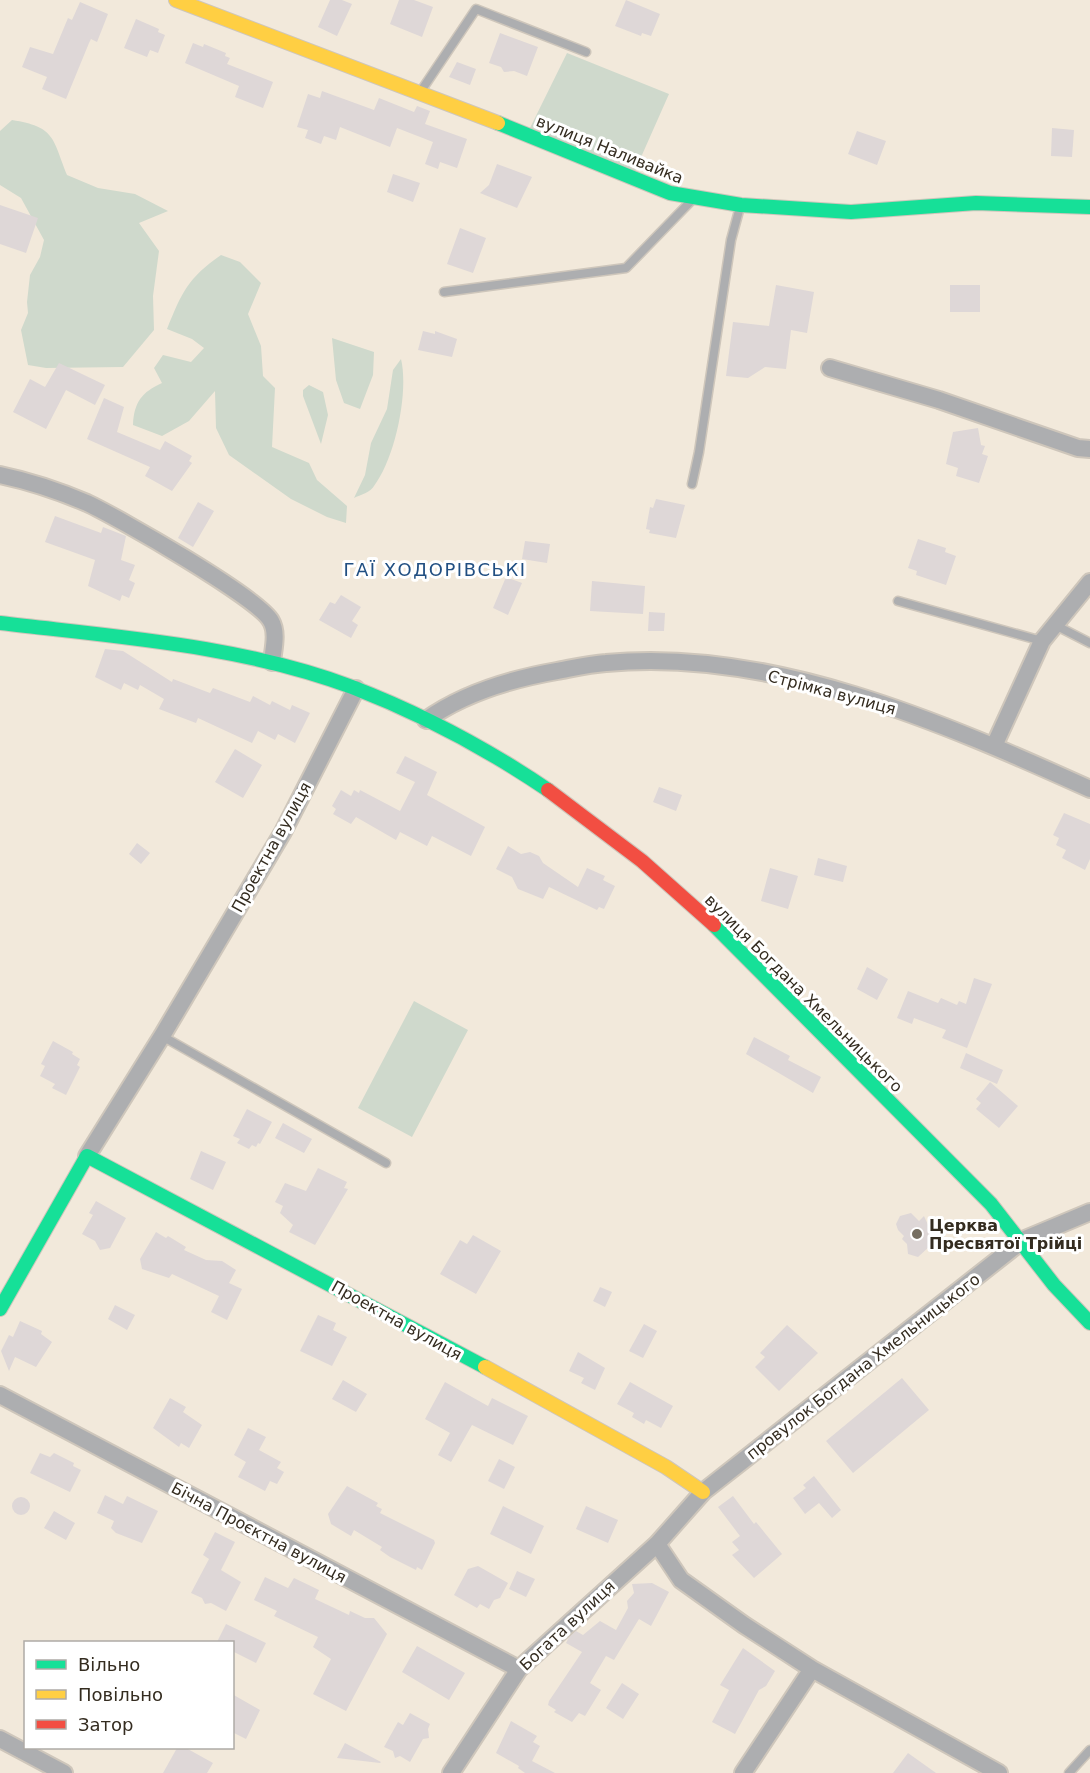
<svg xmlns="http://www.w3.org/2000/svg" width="1090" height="1773" font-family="'DejaVu Sans',sans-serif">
	<rect width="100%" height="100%" fill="#f2e9db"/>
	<path fill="#cfd9cc" d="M567,53L669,94L634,173L530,128Z
		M12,120C55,127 52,137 67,175L98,188L135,194L168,211L139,223L159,251L153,296L154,330L123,367L46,368L28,365L21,330L28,313L27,302L30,275L40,257L44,240L21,198L0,185V131Z
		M221,255L240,262L261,283L248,314L261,346L263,376L275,388L272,447L309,463L317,480L347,506L346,523L327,517L291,499L229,455L216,428L215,391L189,421L162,436L133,425C134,402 142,392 162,383L154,368L163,355L191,362L204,348L192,339L167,329C182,292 188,278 221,255Z
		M332,338L374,352L373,375L360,409L344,403L336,380Z
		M401,359C409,392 395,459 374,486C371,492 360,495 354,498L365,475L371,443L387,409L393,370Z
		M309,385L323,392L328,415L321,444L303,396V390Z
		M414,1001L468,1030L412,1137L358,1108Z"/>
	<path fill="#ded7d7" d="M330,0H342L352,4L337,36L318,27Z
		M399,0H414L433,7L422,37L390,24Z
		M626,0L660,14L651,36L642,33L641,36L615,26Z
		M80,2L108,14L97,42L91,39L89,43L66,99L42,89L47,77L22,67L30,47L53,54L68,18L72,20Z
		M136,19L159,29L158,32L165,35L158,53L150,50L147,57L124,48Z
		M500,33L538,47L527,76L514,71L504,72L501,67L489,63Z
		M193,43L203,47L204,44L226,53L225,56L230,58L227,64L273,82L263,108L235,97L239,86L185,63Z
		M457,62L476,69L470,85L449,77Z
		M322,91L374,110L379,98L414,112L417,106L430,111L425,124L467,139L457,168L440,162L438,169L425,164L433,142L397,128L390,147L340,127L336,140L324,136L321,144L305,138L308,130L297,127L308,94L320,98Z
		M1052,128L1074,130L1072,157L1051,156Z
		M857,131L886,141L877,165L848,154Z
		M497,164L532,177L517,208L480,193L489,185Z
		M393,174L420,183L413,202L387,192Z
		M0,205L38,218L26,253L0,244Z
		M460,228L486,238L473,273L447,264Z
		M776,285L814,292L807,333L791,330L786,369L765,367L748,378L726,376L733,322L769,326Z
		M950,285H980V312H950Z
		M423,331L435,334V331L457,339L452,357L418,350Z
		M59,363L105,385L95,405L66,390L46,429L13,412L30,379L45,387Z
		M104,398L124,407L117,432L160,450L165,441L192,456L189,461L192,463L172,491L145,476L150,467L87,439Z
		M978,428L981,445L985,446L982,454L988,456L979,483L956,476L958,468L946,464L953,432Z
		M656,499L685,505L676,538L649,533L650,530L646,529L650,507L653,508Z
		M198,502L214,511L193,547L178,538Z
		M55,516L101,533L103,527L126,536L121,560L135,565L129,580L135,583L129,598L122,595L120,601L88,586L95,560L45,542Z
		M918,539L946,548L945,552L956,556L946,585L916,575L917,571L908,568Z
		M525,541L550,544L547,563L522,559Z
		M506,577L522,583L508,615L493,608Z
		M592,581L645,586L643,614L590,611Z
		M341,595L361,607L352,621L358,625L351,638L319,620L330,602L335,604Z
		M649,612L665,613L664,631H648Z
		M105,649L123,651L172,682L173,679L210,693L213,688L250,702L253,696L270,705L272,701L290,710L292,705L310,713L295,743L278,734L275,740L258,731L252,743L198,718L196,723L159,709L164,699L140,685L138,690L124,683L121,690L95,677Z
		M235,749L262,765L243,798L215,782Z
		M405,756L437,772L427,795L485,827L471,856L432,836L427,846L400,832L396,840L356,817L351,824L333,814L336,809L332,806L341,790L351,796L354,790L359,793L360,790L400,811L415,782L396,773Z
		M659,787L682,795L676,811L653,802Z
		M1064,813L1090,824V859L1085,870L1062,858L1066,850L1056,845L1059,838L1053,835Z
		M137,843L150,853L141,864L129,854Z
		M508,846L521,854L530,852L539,856L543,863L578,887L587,868L605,876L603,880L615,886L604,909L599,907L597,910L549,887L543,899L518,889L512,877L496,869Z
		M818,858L847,866L843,882L814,875Z
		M770,868L798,876L788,909L761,901Z
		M867,967L888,979L877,1000L857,989Z
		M974,978L992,984L967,1048L942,1038L946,1030L914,1018L912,1024L897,1018L908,991L938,1003L941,998L957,1005L959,1001L966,1004Z
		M754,1037L790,1056L788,1060L821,1077L813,1093L746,1054Z
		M53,1041L73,1052L72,1054L80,1059L77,1065L80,1067L66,1095L52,1088L55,1084L40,1076L45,1066L41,1064Z
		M966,1053L1003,1070L997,1084L960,1068Z
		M990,1082L1018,1106L999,1128L976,1109L981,1103L976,1099Z
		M247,1109L272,1122L260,1144L258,1143L256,1147L252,1145L249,1149L237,1143L240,1139L233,1136Z
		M283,1123L312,1139L304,1153L275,1138Z
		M201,1151L226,1162L213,1190L190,1179Z
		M318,1168L347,1182L344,1188L348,1189L315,1245L289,1232L293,1225L280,1213L283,1206L275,1202L285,1183L306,1191Z
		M96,1201L126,1218L110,1248L100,1250L95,1241L82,1234L93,1215L89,1213Z
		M911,1213L919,1221L924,1216L933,1236L931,1245L918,1257L908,1254L907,1244L902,1239L904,1236L898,1230L896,1224L900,1216Z
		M156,1232L166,1238L168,1236L186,1247L184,1250L206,1260L222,1261L236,1270L229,1283L242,1289L227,1320L211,1312L219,1296L172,1274L169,1278L142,1269L140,1259Z
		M473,1235L501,1251L476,1294L440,1274L460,1240L467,1244Z
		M600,1287L612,1292L605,1307L593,1301Z
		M115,1305L135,1315L127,1330L108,1319Z
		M318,1315L336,1323L333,1330L347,1337L332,1366L300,1351Z
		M20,1321L42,1331L41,1334L52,1342L36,1367L15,1357L9,1371L1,1351L9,1335L13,1337Z
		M644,1324L657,1331L643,1358L629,1351Z
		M787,1325L818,1353L779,1391L755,1367L765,1357L760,1353Z
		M578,1352L605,1368L595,1390L581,1383L584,1378L569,1371Z
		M902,1378L929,1410L853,1473L826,1441Z
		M343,1380L367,1394L356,1412L332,1399Z
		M445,1382L488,1406L492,1398L528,1416L513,1445L472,1425L451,1462L438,1455L450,1433L425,1419Z
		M630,1382L673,1406L661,1428L646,1420L644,1424L632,1417L634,1413L617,1404Z
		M170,1398L186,1407L183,1412L202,1425L189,1448L181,1443L179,1447L153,1428Z
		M248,1428L266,1437L259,1450L281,1462L277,1468L284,1472L277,1484L270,1481L265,1491L238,1477L246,1462L234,1455Z
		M40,1453L50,1457L54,1453L74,1463L73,1466L81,1470L70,1492L30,1473Z
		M499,1459L515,1467L504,1489L488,1481Z
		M814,1476L841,1510L832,1518L819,1503L805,1514L793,1498L806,1488L803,1485Z
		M347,1486L378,1503L376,1506L382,1509L380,1513L434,1540L435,1543L422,1570L417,1567L416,1570L390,1557L380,1550L382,1547L354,1530L351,1536L331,1524L328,1514Z
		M105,1495L123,1504L127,1496L158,1511L142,1543L116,1533L111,1528L114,1521L97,1513Z
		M733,1496L754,1524L756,1522L782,1554L754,1578L732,1555L739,1550L732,1542L740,1536L718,1507Z
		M12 1506a9 9 0 1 1 18 0a9 9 0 1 1-18 0Z
		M503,1506L544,1526L531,1554L490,1534Z
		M586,1506L618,1520L608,1543L576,1529Z
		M54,1511L75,1523L66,1540L44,1528Z
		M215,1532L235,1542L221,1570L241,1582L226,1611L211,1603L205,1604L202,1598L191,1593L209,1559L203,1555Z
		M478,1566L508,1583L500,1598L494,1600L489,1609L480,1604L477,1608L454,1595L468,1569Z
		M517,1571L535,1579L526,1597L509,1589Z
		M265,1577L288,1588L294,1578L319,1590L315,1599L349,1615L350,1611L365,1618H374L387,1634L346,1711L313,1694L331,1659L313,1647L318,1637L274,1616L277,1611L254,1600Z
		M652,1583L669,1592L651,1626L639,1619L614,1660L606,1656L590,1683L601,1690L585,1716L579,1713L572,1722L554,1712L556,1710L548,1705L549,1701L582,1652L566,1643L569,1637L576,1631L583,1635L600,1621L616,1630L628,1608L627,1601L634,1593L632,1584Z
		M226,1624L266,1643L256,1663L232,1651V1642H217Z
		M417,1646L465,1673L449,1700L402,1672Z
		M743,1648L775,1671L766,1686L759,1690L735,1734L712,1722L729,1690L720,1685Z
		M622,1683L639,1694L623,1719L606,1708Z
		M232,1694L260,1710L246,1739L232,1732Z
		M410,1713L430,1724L428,1729L429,1738L423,1739L410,1762L400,1756L395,1758L393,1751L384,1747L398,1722L403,1725Z
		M511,1721L537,1736L533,1742L540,1746L532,1761L555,1773H525L518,1768L519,1766L496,1753Z
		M345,1743L381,1762L380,1763L337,1758Z
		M177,1748H186L213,1763L207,1773H163Z
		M908,1753L936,1773H893Z"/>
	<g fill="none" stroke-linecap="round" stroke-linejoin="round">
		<g stroke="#cec6bb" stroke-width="11">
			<path id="lane" d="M421,91L476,9L586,52
				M444,292L626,268L692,200
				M692,484L699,452L731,240L740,207
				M898,601L1042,641
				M1055,625L1090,643
				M162,1036L386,1163
				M1069,1773L1090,1750"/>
		</g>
		<g stroke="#cec6bb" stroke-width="20">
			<path id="street" d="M830,368L939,400L1078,448L1090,449
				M0,475C29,481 59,491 87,503C117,517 259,598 271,621C278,633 273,650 272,662
				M426,720C464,693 511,679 557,671C573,668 590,664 606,663C770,647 944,723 1090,789
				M994,746L1042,641L1090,582
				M87,1156L162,1036L283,832L356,689
				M0,1395L519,1669
				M657,1544L681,1580L744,1625L812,1669L999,1773
				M0,1739L64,1773
				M451,1773L519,1669L657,1544L703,1492L1023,1240L1090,1212
				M743,1773L812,1669"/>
		</g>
		<g stroke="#cec6bb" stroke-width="16">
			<path id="fast" d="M498,123L670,193L741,205L851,212L976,203L1090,207
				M0,623C117,637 240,645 352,687C422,714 486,748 548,790
				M714,925L991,1204L1054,1285L1090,1323
				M0,1309L87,1156L485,1367"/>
		</g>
		<g stroke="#cec6bb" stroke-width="16">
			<path id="slow" d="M176,0L498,123
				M485,1367L666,1467L703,1492"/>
		</g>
		<g stroke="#cec6bb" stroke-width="16">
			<path id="jam" d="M548,790L642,861L714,925"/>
		</g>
		<use href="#lane" stroke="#adaeb0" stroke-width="8"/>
		<use href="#street" stroke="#adaeb0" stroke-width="16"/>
		<use href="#fast" stroke="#16e098" stroke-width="14"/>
		<use href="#slow" stroke="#ffcf43" stroke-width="14"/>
		<use href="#jam" stroke="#f24e42" stroke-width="14"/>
	</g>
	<circle fill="#766e61" stroke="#fff" stroke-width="2" cx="917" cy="1234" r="6"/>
	<g text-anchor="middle" stroke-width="6" stroke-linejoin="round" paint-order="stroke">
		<g font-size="16" fill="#342c20" stroke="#fff">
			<text transform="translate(610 149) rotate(22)" y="6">вулиця Наливайка</text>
			<text transform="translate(832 692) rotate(15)" y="6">Стрімка вулиця</text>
			<text transform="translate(271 847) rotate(-61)" y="6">Проектна вулиця</text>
			<text transform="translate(804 993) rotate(45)" y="6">вулиця Богдана Хмельницького</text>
			<text transform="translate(397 1320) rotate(29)" y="6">Проектна вулиця</text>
			<text transform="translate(863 1366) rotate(-38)" y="6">провулок Богдана Хмельницького</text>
			<text transform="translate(259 1532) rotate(28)" y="6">Бічна Проєктна вулиця</text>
			<text transform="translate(567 1625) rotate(-43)" y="6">Богата вулиця</text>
		</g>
		<g font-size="16" font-weight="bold" fill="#342c20" stroke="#fff" text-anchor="start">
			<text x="929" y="1231">Церква<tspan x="929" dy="18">Пресвятої Трійці</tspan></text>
		</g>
		<g font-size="18" letter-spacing="1.5" fill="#214f82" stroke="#fff">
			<text x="435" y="576">ГАЇ ХОДОРІВСЬКІ</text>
		</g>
	</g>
	<rect x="24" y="1641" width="210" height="108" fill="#ffffff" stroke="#aeaba6" stroke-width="1.5"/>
	<rect x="36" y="1660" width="30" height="9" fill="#16e098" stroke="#aeaba6" stroke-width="1.5"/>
	<text x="78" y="1671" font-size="18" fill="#342c20">Вільно</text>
	<rect x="36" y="1690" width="30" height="9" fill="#ffcf43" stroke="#aeaba6" stroke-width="1.5"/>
	<text x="78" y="1701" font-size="18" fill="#342c20">Повільно</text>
	<rect x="36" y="1720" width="30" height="9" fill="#f24e42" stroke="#aeaba6" stroke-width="1.5"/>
	<text x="78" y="1731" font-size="18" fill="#342c20">Затор</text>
</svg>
